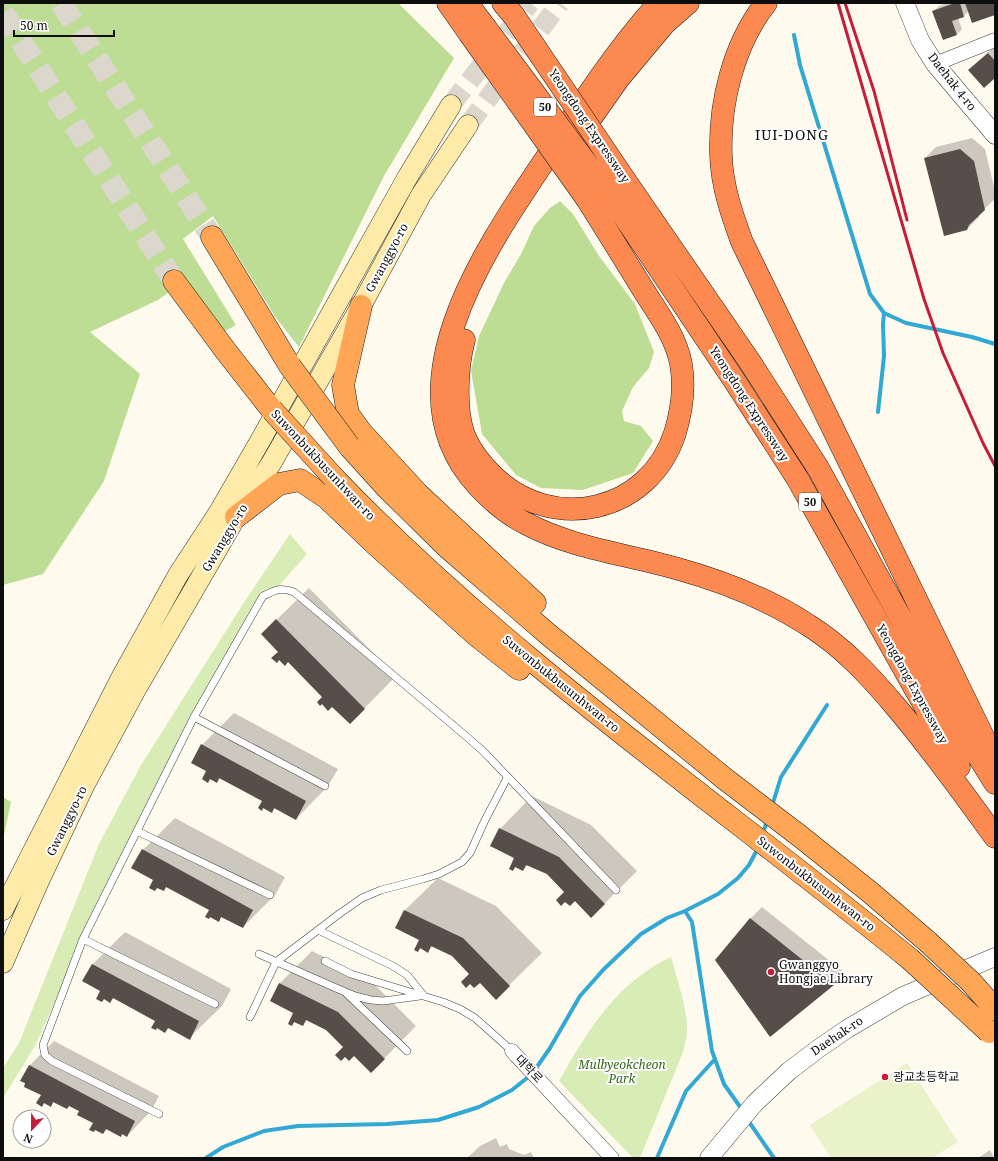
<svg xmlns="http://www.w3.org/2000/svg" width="998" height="1161" font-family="'Noto Serif','Noto Sans KR',serif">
	<rect width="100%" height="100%" fill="#fffaee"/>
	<path fill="#d8ecb5" d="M290,534L307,554L258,609L159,779L120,858L35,1046L3,1098V1068L19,1043L99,844L141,765L243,604Z
		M671,957C677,979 685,1002 687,1024C688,1034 685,1043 683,1052L640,1158H633L559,1081C588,1030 616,983 671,957Z"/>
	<path fill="#bedd94" d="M3,3H398L454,58L384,176L299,347L276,318L213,216L183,239L236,325L220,334L201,307L187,279L158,300L90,332L140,374L104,481L43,574L3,585Z
		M560,201L573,214L599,256L635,304L654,352L649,368L633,387L622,411L624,421L641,426L653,441L633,473L583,490L541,488L516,475L482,434L471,371L479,336L504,283L521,254L534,226L550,208Z
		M3,797L11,802L3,840Z"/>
	<path fill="#e9f2c8" d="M907,1063L958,1142L932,1158H831L810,1125Z"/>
	<path fill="#0003" d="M947,3H995V14L972,22L969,11L964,16L958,18L962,29L957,34L944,39L934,11L939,6Z
		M995,46V77L970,70L987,53Z
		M972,138L985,149L995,191V199L979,214V217L967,229L925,158L936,147Z
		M309,588L396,676L350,723L262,634Z
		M234,713L338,769L328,786L296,819L276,807L272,812L264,807L262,809L263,801L221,778L217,782L211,778L208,781V771L202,745Z
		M532,796L591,825L637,871L591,917L547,874L528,865L523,870L516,866L513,869L515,857L500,829Z
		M175,818L285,877L275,895L243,927L223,916L218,920L210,909L167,886L163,890L158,887L155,890V880L143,850Z
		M438,878L496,906L542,953L496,998L452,955L433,946L428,951L421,948L418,951L420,939L397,928L405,910Z
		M762,907L845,973L834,984L771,1036L716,960L751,918Z
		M125,932L231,989L222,1006L189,1038L169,1027L165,1032L157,1020L114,997L110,1001L101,991L83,981L93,964Z
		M312,951L370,980L416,1026L371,1072L327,1029L308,1019L302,1025L295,1021L292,1024L294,1012L279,984Z
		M54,1041L159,1096L151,1111L127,1136L123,1134L120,1136L107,1129L103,1133L94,1122L80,1110L70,1105L67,1108L55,1101L51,1105L45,1102L42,1105V1095L29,1066Z
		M496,1138L500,1147L507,1144L509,1149L524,1155L531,1152L534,1158H467L480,1146Z
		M990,1150L994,1158H978Z"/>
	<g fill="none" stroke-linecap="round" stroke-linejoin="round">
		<path stroke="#32a8d5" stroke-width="4" d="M794,35L800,65L870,294L884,313L906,323L972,337L995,344
			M878,412L884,356L883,324L884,313
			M772,806L781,777L827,705
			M763,834L767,820
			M685,911L692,922L712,1051L724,1084L743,1111
			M747,1119L774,1158
			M206,1158L223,1147L264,1131L298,1126L387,1124L438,1120L479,1107L512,1090L532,1074L550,1048L580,996L604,969L641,934L667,918L685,911L718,894L738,878L749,865L758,848
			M657,1158L686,1091L715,1059"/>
	</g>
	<path fill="#574d49" d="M955,3H960L964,17L952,21L957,35L943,40L932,11Z
		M965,3H994L995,15L972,23Z
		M988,53L995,61V78L984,88L968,70Z
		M960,149L974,161L985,210L969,225L967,230L944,236L924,158Z
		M276,619L365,709L350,724L332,707L328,711L322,704L320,706L317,702L322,697L288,662L285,666L279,660L277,663L271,658L278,652L261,634Z
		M201,744L306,801L296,820L274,808L272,813L263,808L262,811L258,808L262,801L219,778L217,783L210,779L208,783L202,779L206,771L191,763Z
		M499,828L559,857L605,904L591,918L575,901L570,906L565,902L561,906L556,900L564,892L547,874L526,865L523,871L515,867L513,871L509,869L514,858L490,846Z
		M142,849L253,910L243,928L221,917L219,922L210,917L209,919L205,917L209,910L166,887L164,891L157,888L155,891L149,888L153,880L131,868Z
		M404,910L463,938L510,986L496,1000L480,983L474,988L470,984L466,988L461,982L469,974L452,956L431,946L428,953L420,948L418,952L414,950L419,940L395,928Z
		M750,918L834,985L770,1037L715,960Z
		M92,964L199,1021L190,1040L168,1028L165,1033L157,1028L156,1030L151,1028L155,1021L113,998L110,1003L104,999L102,1002L96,999L100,991L82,981Z
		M279,983L338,1012L385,1059L371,1073L354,1056L349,1061L345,1057L341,1061L335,1055L343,1047L326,1030L306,1020L303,1026L294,1022L292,1026L288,1024L293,1013L270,1001Z
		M29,1065L135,1121L127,1137L122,1134L121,1137L106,1129L103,1134L95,1130L94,1132L89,1130L93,1123L77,1115L79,1111L69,1106L67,1109L53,1102L51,1107L44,1103L42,1107L36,1103L41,1095L24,1087L25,1083L20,1081Z"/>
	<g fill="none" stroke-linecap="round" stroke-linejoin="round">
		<path stroke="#dbd7cc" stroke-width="20" stroke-dasharray="20 10" stroke-linecap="butt" d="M451,105L530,3
			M468,125L560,3"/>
		<path stroke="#dbd7cc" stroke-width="22" stroke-dasharray="22 11" stroke-linecap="butt" d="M61,3L212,237
			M3,13L174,281"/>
		<g stroke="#414141" stroke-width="8">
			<path id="service" d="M194,717L325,786
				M137,831L270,895
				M318,930L393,966L407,975L424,996
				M83,939L215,1004
				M259,954L336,988L355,996L371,1000L383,1001L420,996
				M325,961L351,974L443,1002L460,1009L475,1018L512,1051
				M347,994L407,1051
				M250,1017L276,962L339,914L362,898L381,890L423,879L439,874L462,862L470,853L485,820L507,778
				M159,1114L52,1061L45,1055L43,1045L83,939L194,717L263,596C275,590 280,587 294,592L460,731L483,751L616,890"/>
		</g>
		<g stroke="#414141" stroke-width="15">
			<path id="minor" d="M935,64L995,40
				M512,1051L612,1158"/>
		</g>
		<g stroke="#414141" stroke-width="19">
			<path id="tertiary" d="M905,3L920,40L935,64L995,135
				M709,1158L755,1103L789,1071L818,1049L847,1029L903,996L995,957"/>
		</g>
		<g stroke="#303030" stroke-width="21">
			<path id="secondary" d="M3,910L122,676L178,575L219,512L260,441L407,178L451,105
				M3,963L39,881L84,786L135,691L236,517L272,462L361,306L421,195L468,125"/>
		</g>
		<g stroke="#1f1f1f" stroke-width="23">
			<path id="trunk" d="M212,237L290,366
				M174,281L225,350L272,410
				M361,306L343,385L348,414L361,432L418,494L535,603
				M349,446L386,487L448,548L549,635L725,779L801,837L871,893L928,942
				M333,477C507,659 716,801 910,959
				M236,517L279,484L300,480L327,498L374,543L476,635L519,669"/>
		</g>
		<g stroke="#1f1f1f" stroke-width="23">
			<path id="motorway" d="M448,3L469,33
				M467,3L485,27
				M503,3L514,16
				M659,3C617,49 583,102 549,154C490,242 386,387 478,486C492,501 507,514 525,523C572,548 625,554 675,568C722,581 767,598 808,625C842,646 870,676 896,707C931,748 963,793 995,837
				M766,3C733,45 719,104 721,156C722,186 732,215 742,242L995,761
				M583,129L619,78L665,23L688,3
				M620,173L750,362L818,468L967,738L995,783
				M605,188L734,380L797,478L959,767
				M464,340C457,366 455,407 463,432C469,450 480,463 493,476C553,534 649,513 675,433C682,410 685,387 681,364C676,337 658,313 644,291C625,260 606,229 587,199"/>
		</g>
		<use href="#service" stroke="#fff" stroke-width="7"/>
		<use href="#minor" stroke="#fff" stroke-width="14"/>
		<use href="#tertiary" stroke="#fff" stroke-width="18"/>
		<use href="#secondary" stroke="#ffeba9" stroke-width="20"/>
		<use href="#trunk" stroke="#fea656" stroke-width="22"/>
		<use href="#motorway" stroke="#fc894f" stroke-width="22"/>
		<path stroke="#c61d3a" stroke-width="3" d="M838,3L924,299L943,353L983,443L995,466
			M845,3L874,91L907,220"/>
		<g stroke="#1f1f1f" stroke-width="23" stroke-linecap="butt">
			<path id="trunk-bridge" d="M290,366L349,446
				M272,410L333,477
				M928,942L971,982L995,1009
				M910,959L989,1032"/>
		</g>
		<g stroke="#1f1f1f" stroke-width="23" stroke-linecap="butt">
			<path id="motorway-bridge" d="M514,16L620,173
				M485,27L605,188
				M469,33L587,199"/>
		</g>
		<use href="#trunk-bridge" stroke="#fea656" stroke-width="22"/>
		<use href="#motorway-bridge" stroke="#fc894f" stroke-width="22"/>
	</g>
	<g fill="#c61d3a" stroke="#fff" stroke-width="1.5">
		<circle cx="771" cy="972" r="4"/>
		<circle cx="885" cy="1077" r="4"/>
	</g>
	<g text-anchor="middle" stroke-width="4" stroke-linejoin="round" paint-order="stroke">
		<g fill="#fff" stroke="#565656" stroke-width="1">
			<rect x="534" y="98" width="22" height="18" rx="3"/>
			<rect x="799" y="493" width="22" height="18" rx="3"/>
		</g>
		<g font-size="11" font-weight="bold" fill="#0e0e0e">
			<text x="545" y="111">50</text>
			<text x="810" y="506">50</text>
		</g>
		<g font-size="12" fill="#0e0e0e" stroke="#fff">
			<text transform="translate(952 82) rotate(52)" y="4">Daehak 4-ro</text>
			<text transform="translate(589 126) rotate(56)" y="4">Yeongdong Expressway</text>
			<text transform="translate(387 258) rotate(-62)" y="4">Gwanggyo-ro</text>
			<text transform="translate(749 404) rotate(57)" y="4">Yeongdong Expressway</text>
			<text transform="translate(323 465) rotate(47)" y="4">Suwonbukbusunhwan-ro</text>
			<text transform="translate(225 538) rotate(-59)" y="4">Gwanggyo-ro</text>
			<text transform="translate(561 684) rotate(39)" y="4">Suwonbukbusunhwan-ro</text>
			<text transform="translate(912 684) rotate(61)" y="4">Yeongdong Expressway</text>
			<text transform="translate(67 821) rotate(-64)" y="4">Gwanggyo-ro</text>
			<text transform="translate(816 884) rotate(38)" y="4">Suwonbukbusunhwan-ro</text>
			<text transform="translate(837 1036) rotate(-34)" y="4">Daehak-ro</text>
			<text transform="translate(529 1069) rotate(46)" y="4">대학로</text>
		</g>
		<g font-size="12" fill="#0e0e0e" stroke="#fff" text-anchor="start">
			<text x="779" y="969">Gwanggyo<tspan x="779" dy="14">Hongjae Library</tspan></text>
			<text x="893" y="1081">광교초등학교</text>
		</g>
		<g font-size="12" font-style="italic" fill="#34691a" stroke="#fff">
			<text x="622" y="1069">Mulbyeokcheon<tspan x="622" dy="14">Park</tspan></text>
		</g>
		<g font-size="14" letter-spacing="1" fill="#0e0e0e" stroke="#fff">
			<text x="792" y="140">IUI-DONG</text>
		</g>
	</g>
	<rect width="998" height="1161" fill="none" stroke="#0e0e0e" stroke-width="8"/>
	<g transform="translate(32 1129) rotate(202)"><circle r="19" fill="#ffffff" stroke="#9f9f9f"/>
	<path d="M0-3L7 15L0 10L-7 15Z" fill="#c61d3a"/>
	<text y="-6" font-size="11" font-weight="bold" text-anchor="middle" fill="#0e0e0e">N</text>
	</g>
	<path d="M14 30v6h100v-6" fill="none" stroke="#0e0e0e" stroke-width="2"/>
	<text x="20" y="30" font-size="12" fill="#0e0e0e" stroke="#ffffff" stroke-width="3" paint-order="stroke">50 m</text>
</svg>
